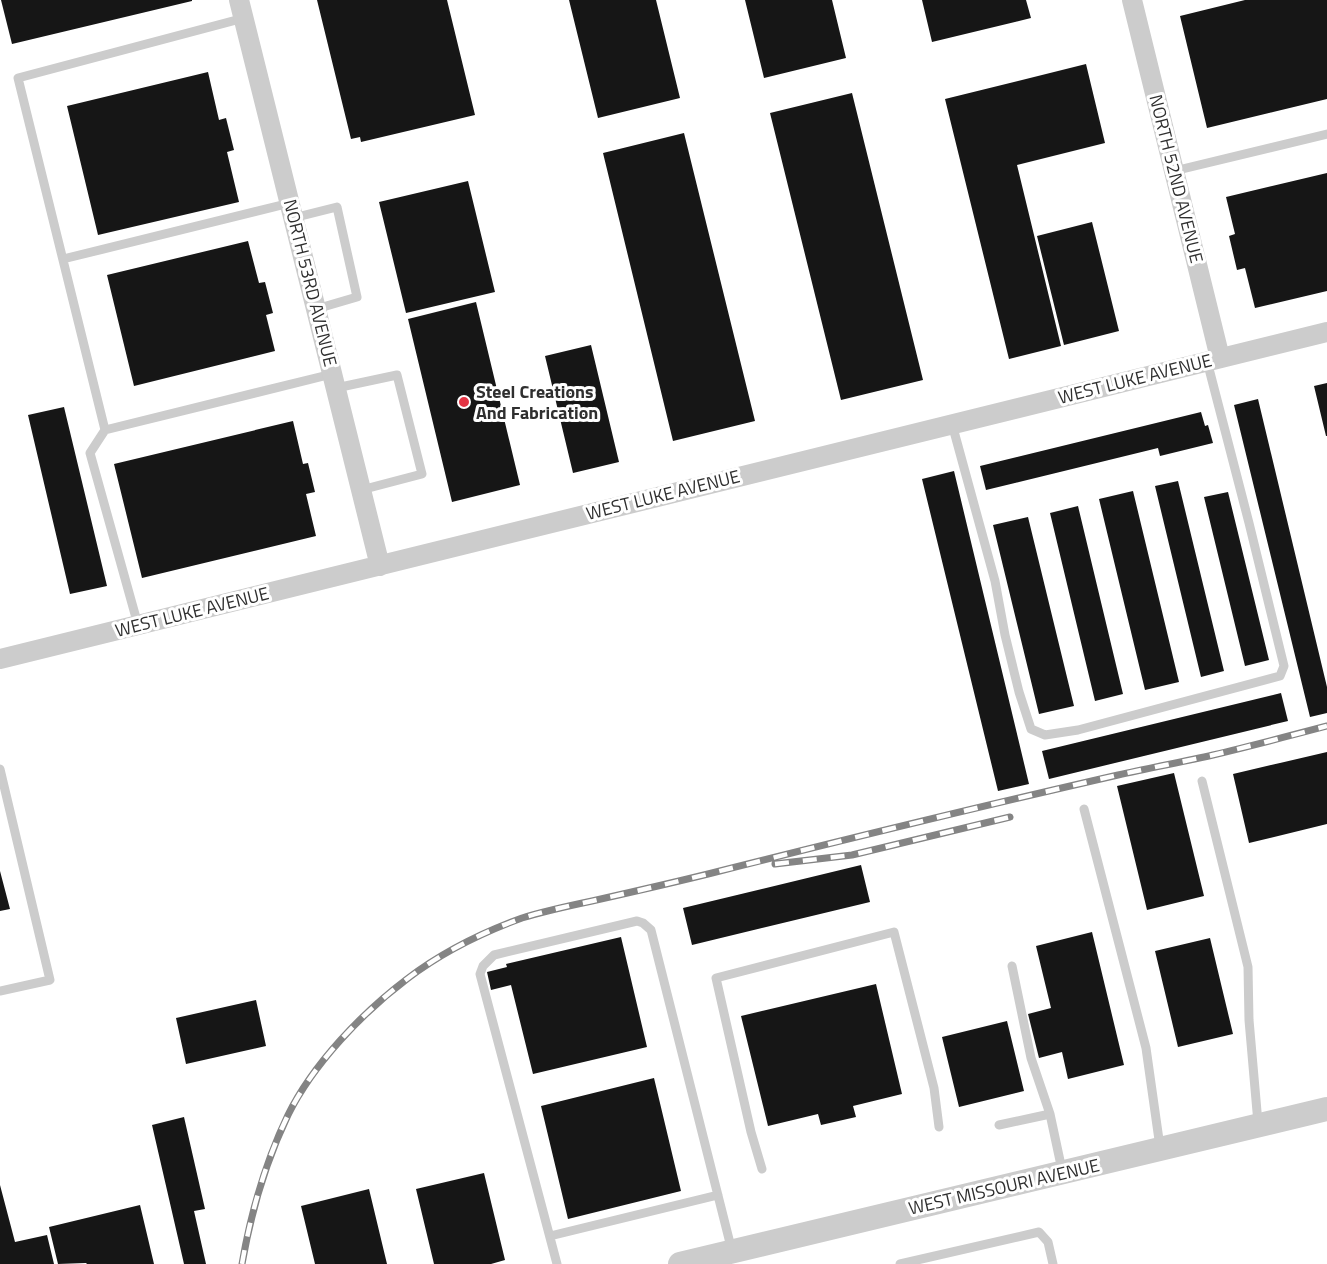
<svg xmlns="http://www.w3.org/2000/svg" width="1327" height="1264" font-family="'Titillium Web',sans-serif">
	<rect width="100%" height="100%" fill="#fff"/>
	<path fill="#161616" d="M1,0H192V1L12,44Z
		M317,0H447L475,115L361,142L360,137L351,139Z
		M569,0H656L680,98L598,118Z
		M745,0H832L846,58L764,78Z
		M922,0H1026L1031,18L932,42Z
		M1245,0H1327V99L1207,128L1180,16Z
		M1086,64L1105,143L1017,165L1061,346L1009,359L945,99Z
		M208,72L219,120L226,118L234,150L227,152L239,202L98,235L67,106Z
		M852,93L923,380L841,400L770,113Z
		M684,133L755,421L673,441L603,153Z
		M1327,173V291L1255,308L1245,268L1237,270L1229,236L1235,234L1226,197Z
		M468,181L495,292L406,313L379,202Z
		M1092,222L1119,331L1064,345L1037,236Z
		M248,241L259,283L265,282L273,313L266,315L275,351L134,386L107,275Z
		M476,302L520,485L452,502L408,319Z
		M591,345L619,462L573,473L545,356Z
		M1327,383V436H1326L1314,386Z
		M1258,399L1327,687V713L1310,717L1234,405Z
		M64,407L107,586L70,594L28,415Z
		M1201,412L1205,426L1208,425L1213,443L1160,456L1158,448L986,490L980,466Z
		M293,421L303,464L308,463L315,492L306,494L316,536L142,578L114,464Z
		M954,471L1029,784L998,791L922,479Z
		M1178,481L1224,671L1201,677L1155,486Z
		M1133,491L1179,682L1145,690L1099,499Z
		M1228,492L1269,660L1245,666L1204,497Z
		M1078,506L1123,694L1095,701L1050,513Z
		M1028,517L1074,706L1039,714L993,525Z
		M1281,693L1288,721L1049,779L1042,751Z
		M1327,752V824L1249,843L1233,774Z
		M1174,773L1204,896L1147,910L1117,786Z
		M861,865L870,902L692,945L683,908Z
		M0,871L10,909L0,911Z
		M1092,932L1124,1065L1068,1079L1062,1052L1039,1058L1028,1014L1051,1008L1036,946Z
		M621,937L647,1047L533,1074L511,985L491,990L487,972L507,967L506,964Z
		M1210,938L1233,1034L1178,1047L1155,951Z
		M876,984L902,1094L853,1106L856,1117L821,1125L818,1114L768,1126L741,1016Z
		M256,1000L266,1046L186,1064L176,1018Z
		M1007,1021L1024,1091L959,1107L942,1037Z
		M654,1078L681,1191L568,1219L541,1106Z
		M184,1117L205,1209L194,1211L206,1264H184L152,1125Z
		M484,1173L505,1260L491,1264H434L416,1189Z
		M0,1185L15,1242L47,1235L54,1264H0Z
		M369,1189L387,1264H315L301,1206Z
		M140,1205L154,1264H87L86,1263L58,1264L49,1227Z"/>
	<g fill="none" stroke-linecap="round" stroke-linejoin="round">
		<path stroke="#ccc" stroke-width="9" d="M244,18L18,78L105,430L332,374
			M1174,171L1327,134
			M293,218L337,207L357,297L316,309
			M63,259L290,203
			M336,388L397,375L422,474L361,490
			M952,424L995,581L1005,635L1019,692L1031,729L1045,735L1078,730L1280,676L1284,666L1249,523L1207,361
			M105,430L90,453L138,625
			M0,769L50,980L0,991
			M1202,781L1248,967L1249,1020L1258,1123
			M1084,809L1146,1048L1160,1147
			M1012,966L1031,1058L1050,1114
			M999,1125L1050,1114L1062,1170
			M762,1169L751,1132L716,978L894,932L934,1088L939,1127
			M550,1236L718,1195
			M557,1264L480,974L483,966L494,955L637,921L643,923L651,930L732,1251
			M900,1264L1039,1232L1048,1242L1053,1264"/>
		<path stroke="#ccc" stroke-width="20" d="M239,0L380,566
			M1132,0L1220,358
			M0,659L1327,332"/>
		<path stroke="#ccc" stroke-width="24" d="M680,1264L1327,1109"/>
		<g stroke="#848484" stroke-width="7">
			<path id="rail" d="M775,864L852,855L1010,817
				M242,1264C251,1212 265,1163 288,1115C313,1064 362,1013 407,979C441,953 481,933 522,918C545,911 568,906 592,901C632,892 672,883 712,873C847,839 982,806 1118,775C1149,768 1182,762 1213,755C1251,746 1289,736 1327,726"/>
		</g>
		<use href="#rail" stroke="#fff" stroke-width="4.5" stroke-dasharray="14" stroke-linecap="butt"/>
	</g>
	<circle fill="#e33444" stroke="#fff" stroke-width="2" cx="464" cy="402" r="6"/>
	<g text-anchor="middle" stroke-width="6" stroke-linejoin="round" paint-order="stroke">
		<g font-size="18" fill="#2f2f2f" stroke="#fff">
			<text transform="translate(1176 179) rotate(76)" y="6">NORTH 52ND AVENUE</text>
			<text transform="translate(310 283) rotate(76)" y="6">NORTH 53RD AVENUE</text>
			<text transform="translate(1135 379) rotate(-14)" y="6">WEST LUKE AVENUE</text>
			<text transform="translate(663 495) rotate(-14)" y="6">WEST LUKE AVENUE</text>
			<text transform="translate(192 612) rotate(-14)" y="6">WEST LUKE AVENUE</text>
			<text transform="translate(1004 1187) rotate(-13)" y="6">WEST MISSOURI AVENUE</text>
		</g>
		<g font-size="18" font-weight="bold" fill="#2f2f2f" stroke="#fff" text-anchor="start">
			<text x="476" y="398">Steel Creations<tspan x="476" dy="21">And Fabrication</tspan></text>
		</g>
	</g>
</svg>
